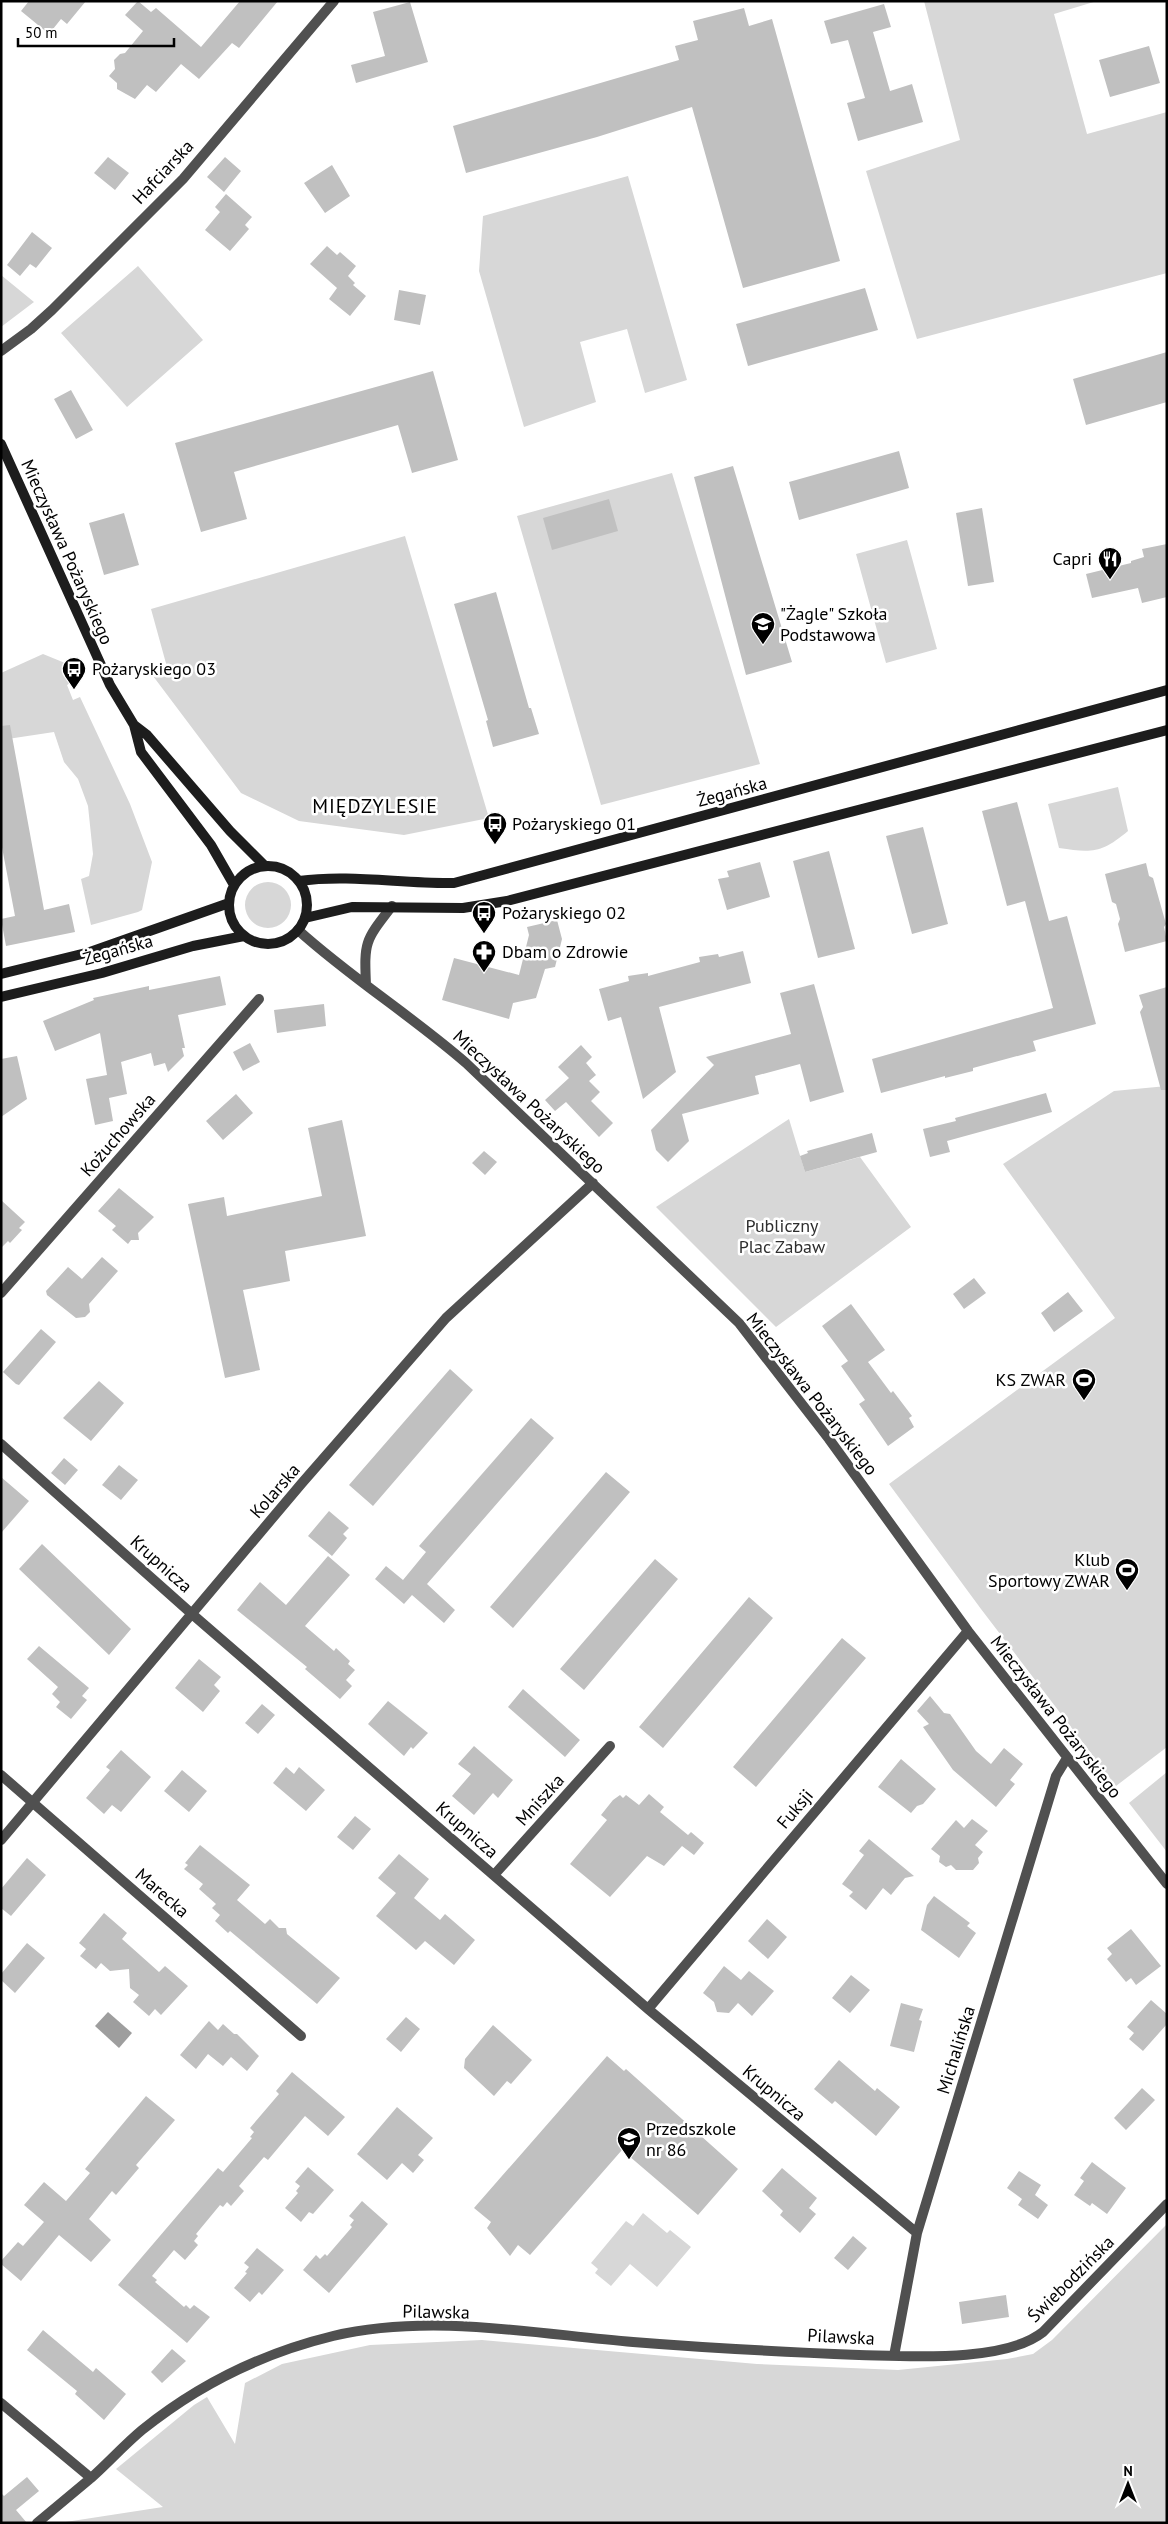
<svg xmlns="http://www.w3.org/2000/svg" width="1168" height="2524" font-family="'PT Sans',sans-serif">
	<rect width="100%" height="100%" fill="#fff"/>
	<path fill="#d7d7d7" d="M924,1H1097L1054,14L1087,134L1167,112V273L917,339L866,171L960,140Z
		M628,176L687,380L645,393L627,329L580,342L596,402L524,427L479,271L483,216Z
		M138,266L203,340L127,407L61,333Z
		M1,275L34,302L1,327Z
		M672,473L760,764L601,805L517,516Z
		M405,536L489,818L404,835L299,821L241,793L150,672L167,667L151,609Z
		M907,540L937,649L886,663L856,554Z
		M43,654L65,663L72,682L67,685L73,700L80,697L130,804L152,862L142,910L138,912L91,925L81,879L89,876L93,854L88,806L78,779L64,762L54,732L1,740V673Z
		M1118,787L1128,831C1102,853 1092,853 1059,848L1048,804Z
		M245 905a23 23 0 1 1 46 0a23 23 0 1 1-46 0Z
		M1167,1086V1747L1116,1786L981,1609L889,1484L1115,1318L1003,1164L1114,1091Z
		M789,1119L805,1172L860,1157L911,1227L776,1327L656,1207Z
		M1167,1772V1852L1129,1803Z
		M643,2213L667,2233L670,2230L691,2247L657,2287L630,2264L611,2286L595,2273L598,2269L591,2263L626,2221L633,2226Z
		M1167,2224V2523H59L163,2507L116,2469L194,2405L207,2397L235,2444L245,2383L282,2364L370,2345L482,2340L757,2364L898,2370L1007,2359L1033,2354L1052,2340Z"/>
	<path fill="#9e9e9e" d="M108,2012L132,2033L119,2048L95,2026Z"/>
	<path fill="#c0c0c0" d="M29,1H86L67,24L61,19L49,34L21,11Z
		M138,1L151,12L156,8L201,47L240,1H278L239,48L232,43L199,79L181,64L156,92L147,85L135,99L117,89V83L109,76L115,69L114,60L120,54L125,53L143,31L125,15Z
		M410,2L428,62L356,83L351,65L385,56L373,12Z
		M884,4L891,27L873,32L890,91L912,84L923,122L858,141L847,103L865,98L848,40L831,44L824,21Z
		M744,8L749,26L772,19L840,261L743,288L692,107L597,137L466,173L453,126L679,60L675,46L698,40L693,21Z
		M1149,46L1160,83L1110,97L1099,60Z
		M108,157L129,173L115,190L94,173Z
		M225,157L241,171L224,192L207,177Z
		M332,165L350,196L325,213L304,183Z
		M226,194L252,217L245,225L249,229L230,251L205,230L220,212L215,207Z
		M32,232L52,248L36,268L30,264L20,276L7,265Z
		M327,246L337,255L340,252L356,266L348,276L355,283L353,285L366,296L350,316L329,299L337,288L310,264Z
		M865,288L878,330L748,366L736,324Z
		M399,290L426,295L420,325L394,320Z
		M1167,352V402L1086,425L1073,379Z
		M433,371L458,460L412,473L398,425L234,472L247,519L201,532L175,443Z
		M71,390L93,430L76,439L54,399Z
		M899,451L909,488L799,520L789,482Z
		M733,466L792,662L746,675L694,477Z
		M609,499L618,531L552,550L543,518Z
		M982,508L994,582L968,586L956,513Z
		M124,513L139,565L104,575L89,523Z
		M1167,544V597L1142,603L1138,588L1092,598L1086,574L1131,563V561L1144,557L1142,549Z
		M496,592L529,708H531L539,734L493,747L486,721L488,720L454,604Z
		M10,725L44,910L69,904L75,932L6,946L1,919L15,916L1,842V726Z
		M1017,802L1049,921L1067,916L1096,1024L1033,1041L1036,1051L973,1068V1071L945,1078V1076L881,1093L872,1059L1053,1008L1025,901L1007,906L982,811Z
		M923,827L948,924L912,934L886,836Z
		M829,851L855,949L818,958L793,861Z
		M760,862L770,897L727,910L718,879L729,877L727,871Z
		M1146,863L1149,876L1153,878L1166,924L1164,927L1167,941L1125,952L1118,924L1120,919L1116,904L1112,902L1105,874Z
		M557,920L562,939L555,967L545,969L536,998L513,1003L509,1019L442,1000L454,958L519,975L529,935L527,927Z
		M743,951L751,983L659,1007L676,1072L643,1099L621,1017L608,1021L599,989L629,981L628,976L648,973V976L700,962L699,957L718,954L719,957Z
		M220,976L226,1005L178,1015L185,1048H182L184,1056L168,1072L165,1063L154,1066L151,1053L121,1062L127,1094L109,1098L113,1121L95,1125L86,1079L107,1075L100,1033L55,1051L43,1021L94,1000L93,998L149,986V990Z
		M814,984L844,1092L810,1102L800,1064L755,1076L759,1094L682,1114L689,1141L668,1162L656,1150L651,1130L714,1065L706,1057L791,1034L780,993Z
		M1167,987V1090H1161L1140,1012L1143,1007L1139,995Z
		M324,1004L326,1026L277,1033L274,1010Z
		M250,1043L260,1062L243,1071L233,1052Z
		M581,1045L592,1057L586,1063L596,1075L589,1081L600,1092L591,1101L613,1123L599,1137L566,1102L555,1111L545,1100L569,1078L558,1067Z
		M17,1056L27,1099L1,1117V1059Z
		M1046,1093L1052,1112L947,1141L950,1152L930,1157L923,1129L956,1121L955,1118Z
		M236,1094L253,1113L223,1140L206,1121Z
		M342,1120L366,1236L285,1251L290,1281L243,1290L260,1370L225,1378L188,1204L224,1197L227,1216L322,1196L308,1128Z
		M872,1133L877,1152L805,1172L800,1156L808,1153L807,1151Z
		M484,1151L497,1162L485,1175L472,1163Z
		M119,1188L154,1217L138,1233L139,1240H131L128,1244L112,1230L116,1226L98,1211Z
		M1,1200L25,1222L19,1228L22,1230L10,1243L8,1241L1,1248Z
		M102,1257L118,1271L89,1304L90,1312L85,1317L76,1318L47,1295L46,1291L68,1267L82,1279Z
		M974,1278L986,1293L964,1309L953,1294Z
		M1068,1292L1083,1311L1054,1332L1041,1313Z
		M851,1304L885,1350L868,1362L891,1393L893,1391L912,1416L909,1418L914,1427L888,1446L859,1404L865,1400L841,1366L848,1361L822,1326Z
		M41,1329L56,1342L19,1385L16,1384L3,1372Z
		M450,1369L473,1390L373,1506L349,1485Z
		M99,1381L124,1403L91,1441L63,1418Z
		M531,1418L554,1438L427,1584L455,1610L444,1623L412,1595L404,1604L375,1579L386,1566L403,1580L426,1552L419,1546Z
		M64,1458L78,1470L65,1485L51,1473Z
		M119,1465L138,1480L121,1500L102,1485Z
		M606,1472L630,1492L513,1628L490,1607Z
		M1,1477L29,1501L1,1533Z
		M329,1511L349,1528L343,1534L347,1538L332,1556L308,1536Z
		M42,1544L131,1629L109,1655L19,1569Z
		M328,1556L350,1575L305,1626L334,1651L336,1648L350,1661L348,1664L355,1670L346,1680L352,1686L340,1699L305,1669L307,1667L237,1610L260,1582L286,1605Z
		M655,1559L678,1579L584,1690L560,1669Z
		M749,1597L773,1618L663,1748L639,1727Z
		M842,1638L866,1658L756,1787L733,1767Z
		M39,1646L89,1688L82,1696L87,1700L71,1719L56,1707L60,1702L52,1694L58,1687L27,1659Z
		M199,1659L221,1677L214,1685L220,1691L203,1712L175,1688Z
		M523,1689L580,1740L565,1757L508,1707Z
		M930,1696L944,1713L950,1714L976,1751L991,1764L1004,1748L1023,1764L1010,1780L1015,1784L996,1807L953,1770L923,1727L929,1724L917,1711Z
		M388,1701L428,1733L413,1749L411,1747L404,1756L368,1724Z
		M262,1704L275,1715L258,1734L245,1723Z
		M474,1746L513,1780L498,1798L493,1793L474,1815L452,1796L471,1774L458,1764Z
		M121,1750L151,1777L121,1812L112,1805L104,1814L86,1798L110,1770L106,1767Z
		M901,1759L936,1789L923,1804L917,1806L911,1813L878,1787Z
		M286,1767L294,1774L299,1767L325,1790L306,1811L273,1783Z
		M182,1770L207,1791L189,1812L164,1791Z
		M649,1794L664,1807L660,1812L688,1835L691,1832L704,1843L694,1855L682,1846L664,1866L647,1856L610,1897L570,1864L607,1820L601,1815L613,1800L620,1795L623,1798L626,1795L639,1805Z
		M355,1816L371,1829L353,1850L337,1837Z
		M972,1819L988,1831L975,1845L983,1852L978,1858L979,1863L973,1870H956L951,1865L946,1867L939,1862L940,1856L931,1849L956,1820L964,1828Z
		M869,1839L914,1876L905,1878L891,1895L883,1888L866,1910L849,1896L853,1892L842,1884L864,1855L859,1851Z
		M200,1845L250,1885L237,1900L265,1924L270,1919L279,1928H286L287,1934L340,1978L317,2004L230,1931L228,1933L215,1921L220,1915L212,1908L216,1904L199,1889L203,1884L184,1869L188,1865L185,1863Z
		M399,1854L429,1879L414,1898L440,1920L445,1914L475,1940L454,1965L425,1941L416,1950L376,1916L396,1893L378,1878Z
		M27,1858L46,1875L11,1916L1,1908V1889Z
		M934,1896L970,1923L967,1926L976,1933L959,1958L921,1930L927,1905Z
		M104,1913L127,1933L122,1939L159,1972L165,1966L188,1986L161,2015L155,2009L149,2016L133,2002L139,1995L130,1988L129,1969L110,1971L101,1963L96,1969L80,1956L86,1949L79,1943Z
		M767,1919L787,1937L768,1959L748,1941Z
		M1131,1929L1161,1966L1136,1985L1131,1978L1126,1982L1107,1959L1112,1954L1107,1948Z
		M27,1943L45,1958L15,1993L1,1980V1974Z
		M724,1966L741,1980L749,1971L774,1991L752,2016L738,2003L729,2013L717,2012L714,2002L703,1993Z
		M851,1975L870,1990L850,2013L832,1998Z
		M1151,2000L1167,2014V2024L1143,2051L1129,2039L1134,2033L1127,2027Z
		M901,2003L923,2009L919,2020L922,2021L914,2052L890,2046Z
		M406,2017L420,2029L401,2052L386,2039Z
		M209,2021L218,2030L223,2024L234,2034H237L259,2056L247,2071L231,2057L223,2066L208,2054L196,2069L180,2055Z
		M493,2025L532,2060L511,2084L507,2081L494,2096L464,2068L465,2059Z
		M607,2056L624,2071L626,2069L738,2169L698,2215L622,2150L530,2255L518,2245L510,2256L487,2228L491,2222L474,2208Z
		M839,2060L875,2091L877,2088L900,2107L876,2136L835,2101L832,2104L814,2089Z
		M292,2072L345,2117L328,2136L305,2116L268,2160L264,2157L239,2186L244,2191L231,2206L227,2202L223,2207L220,2205L196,2234L198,2236L194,2241L198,2245L185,2260L174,2250L152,2276L157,2280L155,2282L184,2307L186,2305L190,2309L194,2305L210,2317L187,2343L118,2285L218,2168L223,2172L252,2138L250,2137L254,2132L250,2128L279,2094L276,2091Z
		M1142,2088L1155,2100L1126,2130L1114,2118Z
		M146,2096L175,2120L136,2165L139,2168L116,2195L112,2191L89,2219L111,2240L91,2262L59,2235L21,2281L1,2264V2261L18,2242L23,2246L44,2222L24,2205L44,2182L66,2201L90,2173L85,2169Z
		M397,2107L433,2138L418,2155L424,2160L413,2173L402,2163L387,2180L357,2154Z
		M1092,2162L1126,2188L1107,2214L1092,2203L1090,2206L1074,2195L1084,2181L1080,2178Z
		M308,2167L334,2190L313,2214L309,2212L301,2222L285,2208L298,2193L296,2191L300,2186L295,2182Z
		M782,2168L817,2198L809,2208L816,2214L800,2233L780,2215L783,2211L762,2191Z
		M1019,2171L1041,2185L1035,2195L1048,2205L1038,2219L1018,2205L1022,2199L1007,2188Z
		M362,2201L388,2224L329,2293L303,2270L316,2255L320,2259L325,2254L327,2256L352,2227L350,2225L354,2220L349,2216Z
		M853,2236L867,2248L848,2270L834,2258Z
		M257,2248L284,2270L262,2295L259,2292L250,2302L234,2288L247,2273L245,2272L249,2267L244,2263Z
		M1006,2295L1009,2317L962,2324L959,2302Z
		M43,2330L93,2372L96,2368L126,2394L104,2420L75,2394L77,2391L27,2350Z
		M172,2349L186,2361L162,2383L151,2372Z
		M27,2477L39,2491L16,2510L27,2523H1V2493L4,2496Z"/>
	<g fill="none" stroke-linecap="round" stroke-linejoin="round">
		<path stroke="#505050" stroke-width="10" d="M1,351L31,329L52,310L183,179L334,1
			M298,930C351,978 412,1016 466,1063L739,1323L829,1439L968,1631L1167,1884
			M366,985C364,941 365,941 392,906
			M1,1293L259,999
			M1,1444L192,1614L648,2009L917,2233
			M1,1775L301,2036
			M1,1840L302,1483L446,1318L593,1183
			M494,1875L610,1746
			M648,2009L968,1631
			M894,2356L917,2233L1056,1776L1067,1758
			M1,2403L91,2478
			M37,2523C55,2508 73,2493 91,2478C108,2463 124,2445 142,2430C198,2385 263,2353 333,2336C431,2313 535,2334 633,2342C708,2348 784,2352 859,2355C908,2356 1004,2363 1043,2332L1167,2204"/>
		<path stroke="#1d1d1d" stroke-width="10" d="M1,444L110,685L134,725L141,752L211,845L234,885
			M134,725L147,735L230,831L265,866
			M229 905a39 39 0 1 1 78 0a39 39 0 1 1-78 0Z
			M299,881C350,874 403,884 454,883L1167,690
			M305,918L352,907L463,908L507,901L1167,730
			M1,974L90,952L229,903
			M1,997L102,973L193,946L244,936"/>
	</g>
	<defs>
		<g id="restaurant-pin" transform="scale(1.25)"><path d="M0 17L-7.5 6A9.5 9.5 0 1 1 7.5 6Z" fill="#000" stroke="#fff"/><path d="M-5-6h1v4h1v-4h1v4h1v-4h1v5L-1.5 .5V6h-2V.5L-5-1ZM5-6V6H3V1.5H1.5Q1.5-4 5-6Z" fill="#fff"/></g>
		<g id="school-pin" transform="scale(1.25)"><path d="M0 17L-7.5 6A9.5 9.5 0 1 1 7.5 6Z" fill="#000" stroke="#fff"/><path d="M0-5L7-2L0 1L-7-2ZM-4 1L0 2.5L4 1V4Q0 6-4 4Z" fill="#fff"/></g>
		<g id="bus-pin" transform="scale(1.25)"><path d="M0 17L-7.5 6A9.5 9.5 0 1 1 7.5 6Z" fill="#000" stroke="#fff"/><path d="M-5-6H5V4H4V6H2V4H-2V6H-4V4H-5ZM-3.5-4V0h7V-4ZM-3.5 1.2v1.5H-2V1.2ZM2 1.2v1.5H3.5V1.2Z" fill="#fff"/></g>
		<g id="pharmacy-pin" transform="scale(1.25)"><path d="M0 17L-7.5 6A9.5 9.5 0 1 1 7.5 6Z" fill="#000" stroke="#fff"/><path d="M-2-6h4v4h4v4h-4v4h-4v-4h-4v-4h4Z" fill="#fff"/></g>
		<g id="stadium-pin" transform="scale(1.25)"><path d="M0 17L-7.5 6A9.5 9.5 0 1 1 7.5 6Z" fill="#000" stroke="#fff"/><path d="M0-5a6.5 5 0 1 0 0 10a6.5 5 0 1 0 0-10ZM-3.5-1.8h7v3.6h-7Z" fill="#fff"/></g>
	</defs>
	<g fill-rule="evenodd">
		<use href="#restaurant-pin" x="1110" y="559"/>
		<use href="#school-pin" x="763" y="624"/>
		<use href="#bus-pin" x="74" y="669"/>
		<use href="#bus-pin" x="495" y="824"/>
		<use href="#bus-pin" x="484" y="913"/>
		<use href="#pharmacy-pin" x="484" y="952"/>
		<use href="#stadium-pin" x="1084" y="1380"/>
		<use href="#stadium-pin" x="1127" y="1570"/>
		<use href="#school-pin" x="629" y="2139"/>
	</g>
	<g text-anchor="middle" stroke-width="5" stroke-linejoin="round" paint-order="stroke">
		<g font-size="18" fill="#000" stroke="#fff">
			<text transform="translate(163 172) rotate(-47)" y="6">Hafciarska</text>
			<text transform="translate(67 552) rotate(66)" y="6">Mieczysława Pożaryskiego</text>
			<text transform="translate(732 792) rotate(-15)" y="6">Żegańska</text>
			<text transform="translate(118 950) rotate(-16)" y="6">Żegańska</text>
			<text transform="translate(529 1102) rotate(43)" y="6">Mieczysława Pożaryskiego</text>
			<text transform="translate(118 1135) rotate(-49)" y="6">Kożuchowska</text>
			<text transform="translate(812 1394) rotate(52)" y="6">Mieczysława Pożaryskiego</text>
			<text transform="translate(275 1491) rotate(-49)" y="6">Kolarska</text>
			<text transform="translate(161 1564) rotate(42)" y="6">Krupnicza</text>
			<text transform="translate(1056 1717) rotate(52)" y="6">Mieczysława Pożaryskiego</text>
			<text transform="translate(540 1800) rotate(-48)" y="6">Mniszka</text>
			<text transform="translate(795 1809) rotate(-50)" y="6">Fuksji</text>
			<text transform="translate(467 1830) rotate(41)" y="6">Krupnicza</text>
			<text transform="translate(162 1893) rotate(41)" y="6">Marecka</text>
			<text transform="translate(956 2050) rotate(-73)" y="6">Michalińska</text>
			<text transform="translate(774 2093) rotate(40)" y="6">Krupnicza</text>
			<text transform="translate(1071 2279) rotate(-45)" y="6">Świebodzińska</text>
			<text transform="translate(436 2312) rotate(1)" y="6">Pilawska</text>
			<text transform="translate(841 2337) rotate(3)" y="6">Pilawska</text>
		</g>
		<g font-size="18" fill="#000" stroke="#fff" text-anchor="start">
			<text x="1092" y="565" text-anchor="end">Capri</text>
			<text x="780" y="620">"Żagle" Szkoła<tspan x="780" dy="21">Podstawowa</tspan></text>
			<text x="92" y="675">Pożaryskiego 03</text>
			<text x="512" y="830">Pożaryskiego 01</text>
			<text x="502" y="919">Pożaryskiego 02</text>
			<text x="502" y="958">Dbam o Zdrowie</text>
			<text x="1066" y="1386" text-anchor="end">KS ZWAR</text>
			<text x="1110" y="1566" text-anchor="end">Klub<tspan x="1110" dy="21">Sportowy ZWAR</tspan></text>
			<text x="646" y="2135">Przedszkole<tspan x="646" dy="21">nr 86</tspan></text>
		</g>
		<g font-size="18" fill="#2e2e2e" stroke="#fff">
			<text x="782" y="1232">Publiczny<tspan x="782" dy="21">Plac Zabaw</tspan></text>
		</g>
		<g font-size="20" letter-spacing="1" fill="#000" stroke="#fff">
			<text x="375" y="813">MIĘDZYLESIE</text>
		</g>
	</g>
	<rect width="1168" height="2524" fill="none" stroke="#000000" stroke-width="5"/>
	<g transform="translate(1128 2484)" stroke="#ffffff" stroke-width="4" paint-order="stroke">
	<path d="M0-4L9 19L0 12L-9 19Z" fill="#000000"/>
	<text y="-8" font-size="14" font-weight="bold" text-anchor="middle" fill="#000000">N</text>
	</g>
	<path d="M18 38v8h156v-8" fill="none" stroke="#000000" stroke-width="2.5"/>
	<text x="25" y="38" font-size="15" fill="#000000" stroke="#ffffff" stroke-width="4" paint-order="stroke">50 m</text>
</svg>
